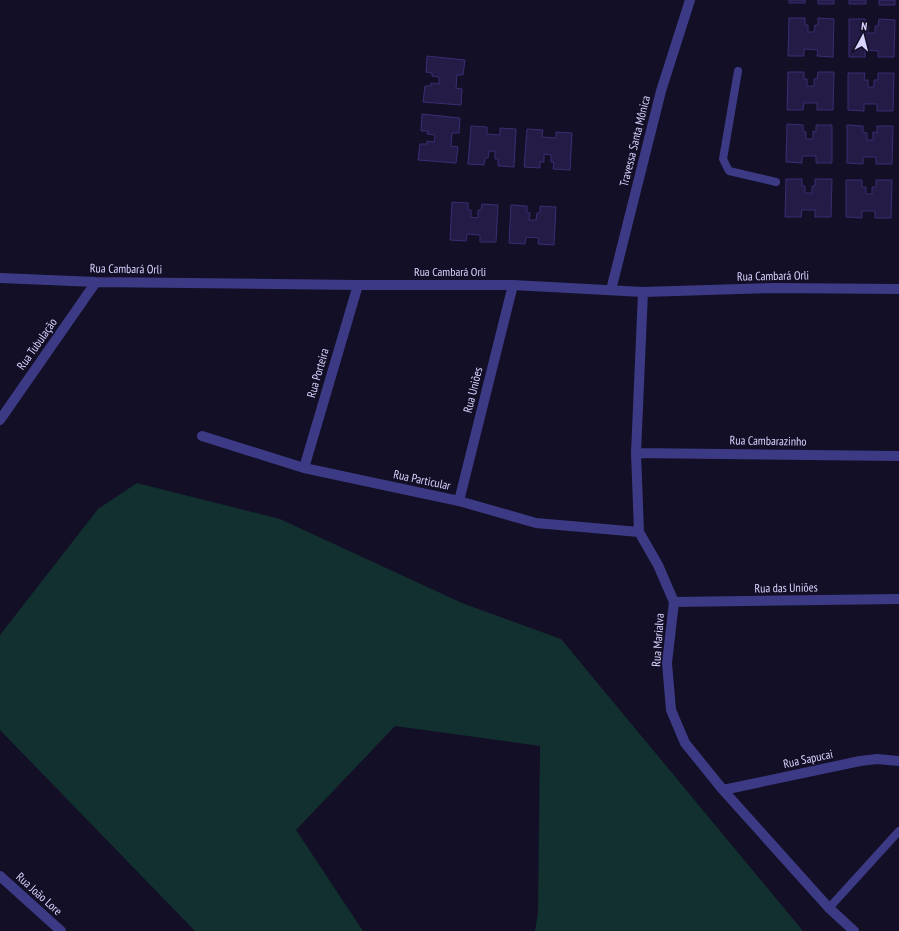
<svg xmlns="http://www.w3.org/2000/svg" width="899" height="931" font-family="'PT Sans Narrow',sans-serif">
	<rect width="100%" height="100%" fill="#130f26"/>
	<path fill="#12302f" d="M137,483L280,519L462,603L561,639L803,931H535L538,913L540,746L395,726L296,830L363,931H195L0,730V635L98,509Z"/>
	<path fill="#241b47" stroke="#3b2d73" d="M789,0H805V3H789Z
		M818,0H834V4H818Z
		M849,0H866V4H849Z
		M879,0H895V5H879Z
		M789,18H805V25H808V32H814L815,25H818V18L834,19L833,57L817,56L818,50L804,49V56H788Z
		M849,19H865V26H868V33H875V26H878L879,19L895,20L894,57H878V51L865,50V57H849Z
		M427,56L465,60L463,75H457L456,88L462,89L461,105L423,102L425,86H431V83L439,84V77L432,76V73L426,72Z
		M788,72H804V79H807V86H814V79H817L818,72H834L833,110H817V103H804L803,110H787Z
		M848,73H865L864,80H868V87H874V80H878V73H894L893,111H877V104H864V111L848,110Z
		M422,114L460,118L459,133H452L451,146L458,147L456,163L418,160L420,144H427V141L434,142L435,135L427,134L428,131H421Z
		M787,124L803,125V131L806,132V139H813V131L816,132V125H832V163H816V156H802V163L786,162Z
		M847,125L863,126V132L867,133V140H873V132L877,133V126H893L892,164H876V157H863V164L847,163Z
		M471,126L487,127V134L500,135V128L516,129L514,167L498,166V159H495V151H489L488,158H485L484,165L468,164Z
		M527,129L543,130L542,137L556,138V132L572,133L570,170L553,169L554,162H551V155L544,154V162H540V168L524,167Z
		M786,179H802V186H805V193H812V186H815V179H832L831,217H815V210H802L801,217H785Z
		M846,180H862V187H866V194H872V187H876V180H892L891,218H875V211H862V218L846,217Z
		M452,202L468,203V210H471V217L478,218V210H481L482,204L498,205L496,242H480V235L467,234L466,241L450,240Z
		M511,205L527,206V212L530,213L529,220H536L537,213H540V206L556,207L554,245L538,244L539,238L526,237L525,244L509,243Z"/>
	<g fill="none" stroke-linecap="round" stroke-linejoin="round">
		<path stroke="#3d3a85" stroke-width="8" d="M738,71L723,159L729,171L776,182
			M829,908L899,831"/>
		<path stroke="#3d3a85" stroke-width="10" d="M0,278L96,282L358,285H513L643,292L774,288L899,289
			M611,290L661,91L690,0
			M643,292L636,453L639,532L658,565L674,602L667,663L671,710L685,743L723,790L829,908L854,931
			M0,420L96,282
			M202,436L304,468L459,501L536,523L639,532
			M636,453L899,456
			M304,468L358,285
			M459,501L513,285
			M674,602L899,599
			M723,790L860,761L877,759L899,761
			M0,876L61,931"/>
	</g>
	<g text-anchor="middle" stroke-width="3.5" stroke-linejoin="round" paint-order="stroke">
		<g font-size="12" fill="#d9d4ff" stroke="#130f26">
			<text transform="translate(635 141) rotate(-76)" y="4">Travessa Santa Mônica</text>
			<text transform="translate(126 269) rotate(1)" y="4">Rua Cambará Orli</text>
			<text x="450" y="276">Rua Cambará Orli</text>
			<text transform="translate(773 276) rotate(-1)" y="4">Rua Cambará Orli</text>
			<text transform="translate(37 344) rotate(-55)" y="4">Rua Tubulação</text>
			<text transform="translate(318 373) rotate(-74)" y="4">Rua Porteira</text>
			<text transform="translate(473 390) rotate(-76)" y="4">Rua Uniões</text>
			<text transform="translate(768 441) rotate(1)" y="4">Rua Cambarazinho</text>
			<text transform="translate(422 480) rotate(12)" y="4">Rua Particular</text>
			<text transform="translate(786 588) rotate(-1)" y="4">Rua das Uniões</text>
			<text transform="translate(658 640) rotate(-86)" y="4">Rua Marialva</text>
			<text transform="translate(808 759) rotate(-12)" y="4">Rua Sapucai</text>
			<text transform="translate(39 894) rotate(42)" y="4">Rua João Lore</text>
		</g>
	</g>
	<g transform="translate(863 36) rotate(7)" stroke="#130f26" stroke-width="3" paint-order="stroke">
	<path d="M0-3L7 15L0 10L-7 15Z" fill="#d9d4ff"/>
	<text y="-6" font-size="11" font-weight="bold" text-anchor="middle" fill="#d9d4ff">N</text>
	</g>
</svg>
